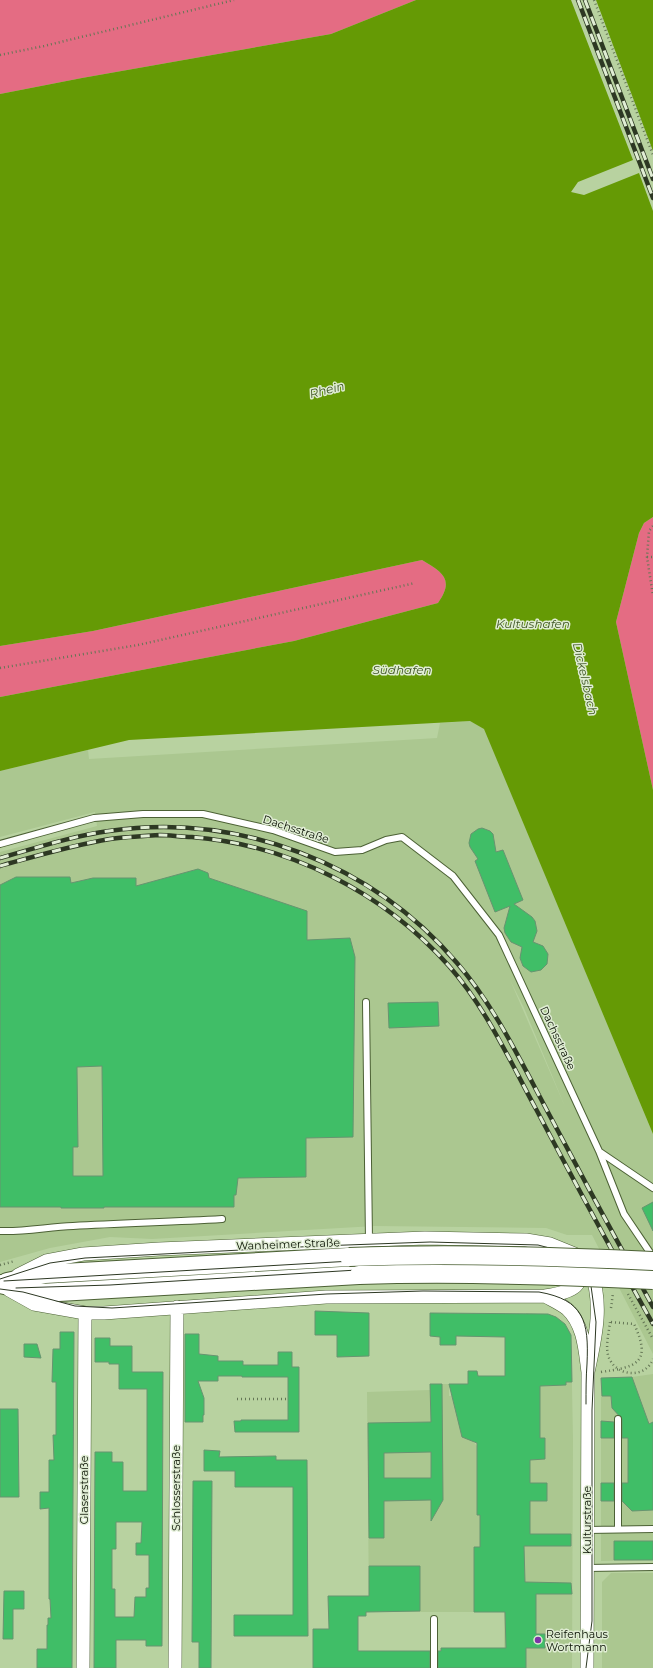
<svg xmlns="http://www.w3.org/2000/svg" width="653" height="1668" font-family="Montserrat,sans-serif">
	<rect width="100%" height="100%" fill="#b8d2a0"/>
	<path fill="#abc790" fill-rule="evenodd" d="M470,721L484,728L653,1134V1354L592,1235H567L546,1228L375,1226L152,1239L110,1237L50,1248L0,1262V852L97,826L95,812L0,837V771L88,750L89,759L437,738L440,723ZM510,980L524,1008L566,1109Z
		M526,1313L552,1315L565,1324L571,1335L573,1439L572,1668H504V1612H369L367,1392L430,1390V1384H449V1396H468V1436L477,1446H505V1354H526Z
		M653,1374V1560L601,1561V1378L632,1377Z
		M611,1573H653V1668H602V1582Z"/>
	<path fill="#e46c83" d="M0,0H416L331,34L82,78L0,94Z
		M653,517V790L616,622L639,533L644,523Z
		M422,560C442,572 455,579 438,603L294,641L0,697V646L93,631Z"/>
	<path fill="#659a05" d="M416,0H653V517L644,523L639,533L616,622L653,790V1134L484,729L470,721L129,740L0,771V697L294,641L438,603C455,579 442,572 422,560L93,631L0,646V94L82,78L331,34Z"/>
	<path fill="#b8d2a0" d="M571,0H596L653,151V211L639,173L584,195L571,192L578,182L633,160Z"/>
	<path fill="#40be67" stroke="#679470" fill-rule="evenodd" d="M482,828L490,831L493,834L496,852L503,850L523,900L514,904L532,917L535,921L537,931L533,942L543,946L548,954L547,964L541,970L531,972L523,966L520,958L522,947L511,942L505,933L504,928L510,906L495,912L475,861L478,859L470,847L469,843L471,834L478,829Z
		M198,869L208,873L209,878L307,911V940L350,938L355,957L353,1137L306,1138V1177L238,1178L236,1195H234V1207H104V1208H61V1207H0V885L16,877H70L71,883L93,878H136V886ZM102,1066L103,1176H73V1147H78L77,1067Z
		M438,1002L439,1026L389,1028L388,1003Z
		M653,1202V1231L642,1208Z
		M315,1311L369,1313V1356L337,1357V1335H315Z
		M430,1313L548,1314L556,1317L565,1324L571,1335L572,1382H566V1385L540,1386V1438H545V1459L530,1460V1483H547V1501H530V1534H571V1546H524L525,1582L571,1583L572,1594H536V1634H545V1648H526V1668H438V1651H441V1648H506L505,1612H474V1547H480V1515H477V1443L462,1437L449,1384H468V1371H477L478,1376H505V1337L456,1336V1345H440V1337L430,1336Z
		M60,1332H74L72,1668H37V1649H47V1625H48V1618H51L50,1599H49V1508L40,1509V1492H49V1460H54L53,1435H56V1382H52L53,1349H60Z
		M185,1334H199V1354L218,1356V1361H243V1365H278V1352H292V1367H299V1432H235L234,1421H241V1420H288V1377H242V1376H218V1381H198L204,1398V1415H203V1422H185Z
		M95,1338H110V1346H132V1372H163L162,1646H146V1640H116V1668H94L95,1452H112V1462H123V1491H147V1389H119V1364H109V1362H95ZM116,1522H142L141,1543H136V1555H149V1588H146V1597H135L134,1617H115V1589H112V1549H116Z
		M24,1344H37L41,1358L24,1357Z
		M632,1377L649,1424L653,1422V1510L632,1511L622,1501V1483H628V1438H622V1419L612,1408L611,1396H602L601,1378Z
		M430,1384H442L443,1500L431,1521V1500L384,1501V1538H369L368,1423L431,1422ZM431,1452V1478H384V1453Z
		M0,1409H18L19,1497H0Z
		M601,1421L614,1422V1438H601Z
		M204,1450L220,1451L219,1457L276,1456V1460H307L308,1636H234V1615H293V1487H235V1471H204Z
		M193,1481H212L211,1668H199V1642H192Z
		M601,1483H614V1501H601Z
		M614,1541H653V1560H614Z
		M369,1566H420V1611L366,1612V1616H358V1651H430V1668H313V1629H329L328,1596H369Z
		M4,1591H24V1609H13V1639H3Z"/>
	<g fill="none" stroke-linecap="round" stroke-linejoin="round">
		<g stroke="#4c6135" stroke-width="8">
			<path id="lane" d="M0,844L94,818L143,814H203L273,830L335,852L362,850L386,840L402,837L453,876L499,935L599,1151L624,1214L653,1257
				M366,1002L369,1240
				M600,1152L653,1188
				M0,1231C25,1232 48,1227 73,1226C123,1223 172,1222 222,1219
				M618,1529V1419
				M587,1530L653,1529
				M587,1568L653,1567
				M434,1619V1668"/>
		</g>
		<g stroke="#4c6135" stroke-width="14">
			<path id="street" d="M18,1275L46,1261L83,1254L159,1249L425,1238L526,1240L550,1244L577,1255
				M9,1290L34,1304L85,1313H104L326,1297L545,1296C572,1292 589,1287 578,1256
				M545,1296C552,1300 561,1304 567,1309C584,1325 585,1350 588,1372L587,1668
				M588,1372C595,1339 604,1303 590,1270
				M83,1668L85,1313
				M175,1668L177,1307"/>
		</g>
		<g stroke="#4c6135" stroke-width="20">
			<path id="secondary" d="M7,1282L45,1274L349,1257
				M0,1284L41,1293L359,1275"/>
		</g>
		<path stroke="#647655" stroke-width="2.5" stroke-dasharray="1 3" stroke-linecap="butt" d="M594,0L653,155
			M0,55L44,46L234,0
			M653,526L649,531L647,557L653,596
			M647,557H653
			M0,668L138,645L415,583
			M0,1265L15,1261
			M628,1294L653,1339
			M611,1308L613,1293
			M601,1372C635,1367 653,1364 634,1324L610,1322V1321
			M237,1399H286"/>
		<use href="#lane" stroke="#fff" stroke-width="6"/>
		<use href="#street" stroke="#fff" stroke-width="13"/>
		<use href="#secondary" stroke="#fff" stroke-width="18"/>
		<path stroke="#2d3823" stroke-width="1" d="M0,1279L50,1263L85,1258L319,1246L430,1242L538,1245L561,1251L573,1257L584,1269L591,1286L596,1322L592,1410V1621L586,1668
			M4,1281L352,1261C452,1259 553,1261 653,1267
			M16,1288L110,1285L357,1270L547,1269L653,1275
			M0,1289L23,1292L75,1306L112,1308L327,1294L423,1291L539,1292C584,1300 589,1321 587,1364C586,1377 586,1391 586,1404"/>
		<g stroke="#2d3823" stroke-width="4.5">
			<path id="rail" d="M578,0L653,198
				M585,0L653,179
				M0,858C36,848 72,836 109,831C238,812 372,863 457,963C496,1008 522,1064 550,1116C584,1180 618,1243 653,1307
				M0,866C36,856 73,845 110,839C126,837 144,836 160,835C170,835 181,837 192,837C290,845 383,892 449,966C486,1008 510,1061 536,1109C574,1181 613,1253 653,1324"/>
		</g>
		<use href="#rail" stroke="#e0edd4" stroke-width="3" stroke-dasharray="9" stroke-linecap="butt"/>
		<g stroke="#4c6135" stroke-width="20" stroke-linecap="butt">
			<path id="secondary-bridge" d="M349,1257C451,1253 552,1256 653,1261
				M359,1275C457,1272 555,1275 653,1280"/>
		</g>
		<path stroke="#647655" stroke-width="2.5" stroke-dasharray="1 3" stroke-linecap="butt" d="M610,1322C609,1333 604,1350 610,1360C619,1377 646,1378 653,1359"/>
		<use href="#secondary-bridge" stroke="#fff" stroke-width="18"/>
	</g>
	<circle fill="#7c34a7" stroke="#e0edd4" stroke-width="1.5" cx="538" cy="1640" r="4"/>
	<g text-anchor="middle" stroke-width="3" stroke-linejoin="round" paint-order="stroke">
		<g font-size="11" fill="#070f01" stroke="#e0edd4">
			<text transform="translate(296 829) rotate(18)" y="4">Dachsstraße</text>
			<text transform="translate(558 1038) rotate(65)" y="4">Dachsstraße</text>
			<text transform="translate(288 1244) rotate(-2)" y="4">Wanheimer Straße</text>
			<text transform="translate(176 1488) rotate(-90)" y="4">Schlosserstraße</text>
			<text transform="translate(84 1490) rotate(-90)" y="4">Glaserstraße</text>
			<text transform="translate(587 1520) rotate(-90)" y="4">Kulturstraße</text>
		</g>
		<g font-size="11" fill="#070f01" stroke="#e0edd4" text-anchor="start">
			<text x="546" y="1638">Reifenhaus<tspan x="546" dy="13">Wortmann</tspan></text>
		</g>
		<g font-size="12" font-style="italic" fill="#405726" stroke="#e0edd4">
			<text transform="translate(327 390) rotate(-14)" y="4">Rhein</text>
			<text x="533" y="628">Kultushafen</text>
			<text x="402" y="674">Südhafen</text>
			<text transform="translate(585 679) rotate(77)" y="4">Dickelsbach</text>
		</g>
	</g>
</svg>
